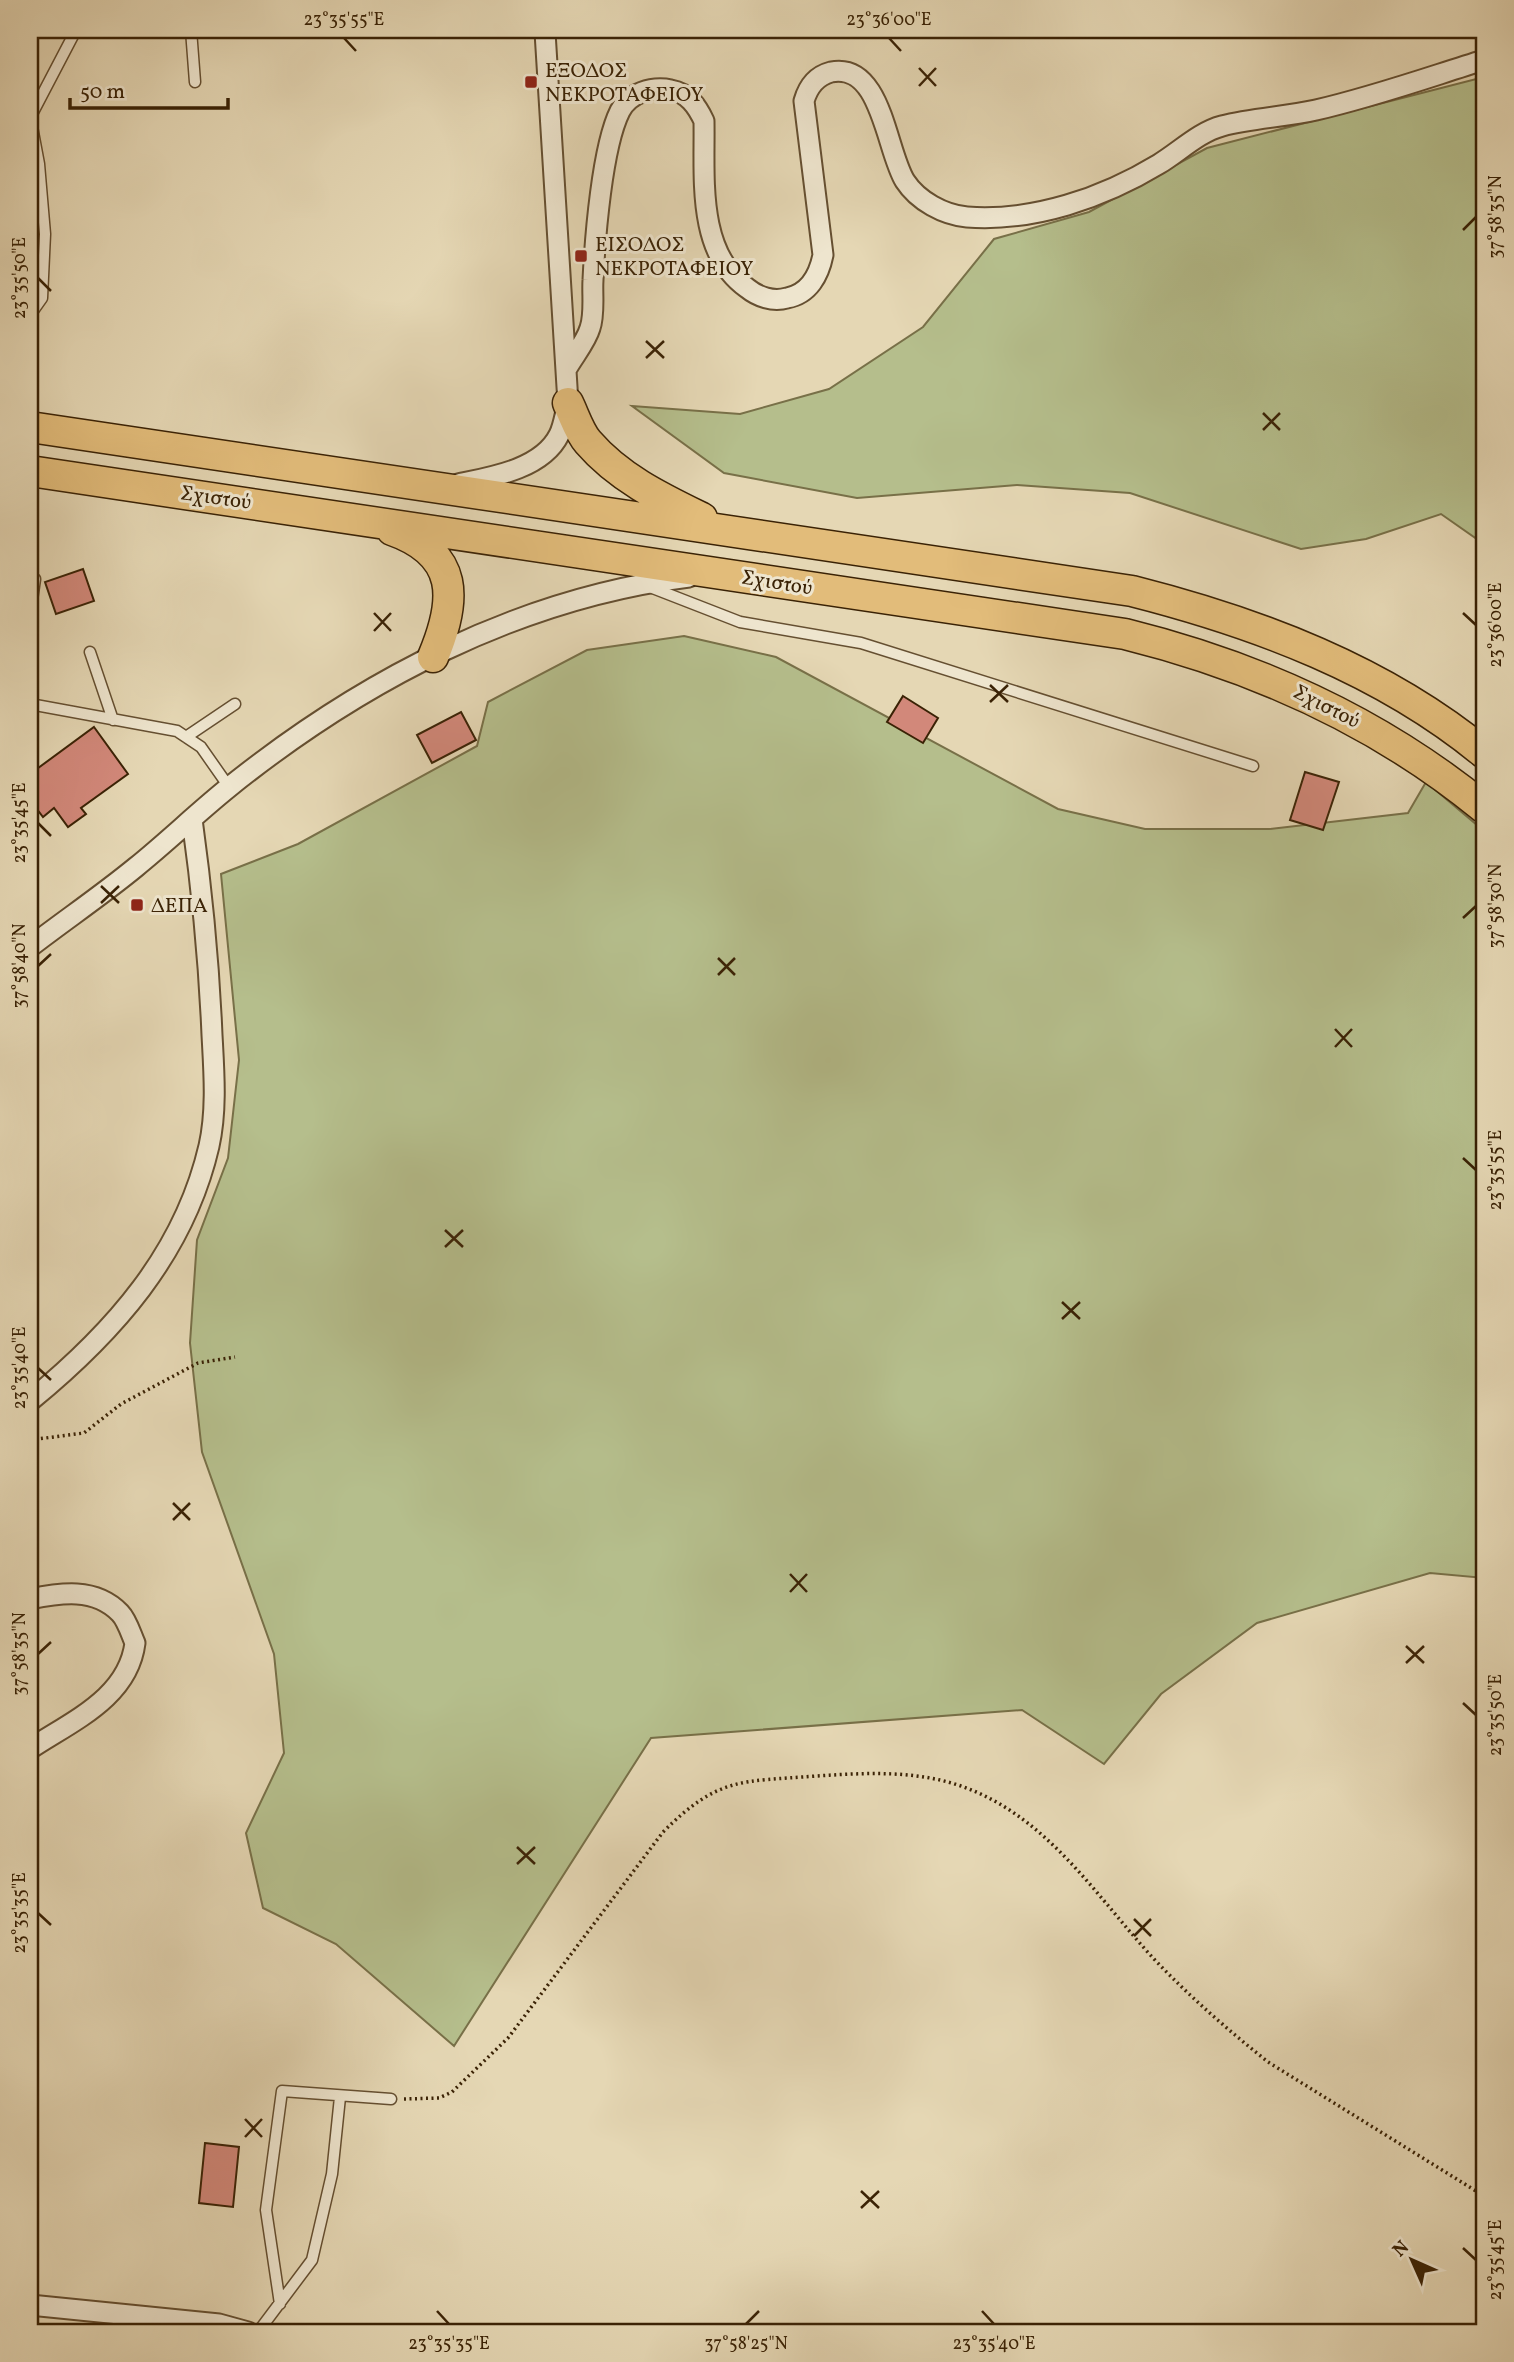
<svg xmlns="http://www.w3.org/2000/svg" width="1514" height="2362" font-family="Vollkorn,serif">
	<rect width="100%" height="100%" fill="#e5d7b4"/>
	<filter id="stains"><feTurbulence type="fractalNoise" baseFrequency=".00286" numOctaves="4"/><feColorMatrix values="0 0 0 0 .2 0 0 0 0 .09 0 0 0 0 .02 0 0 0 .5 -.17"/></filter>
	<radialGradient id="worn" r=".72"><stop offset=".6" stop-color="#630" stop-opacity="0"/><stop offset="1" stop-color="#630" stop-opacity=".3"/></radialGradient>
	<path fill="#b5be8c" stroke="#787048" stroke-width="2" d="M1484,77V544L1441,514L1366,539L1301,549L1130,493L1017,485L857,498L724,473L632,406L740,414L829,389L923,327L994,239L1089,212L1207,148Z
		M684,636L776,657L1058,809L1145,829H1269L1408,813L1426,782L1484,831V1578L1430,1573L1257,1623L1161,1694L1104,1764L1022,1710L651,1738L454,2046L336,1944L263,1908L246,1833L284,1753L274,1654L202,1452L190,1343L197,1240L228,1158L239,1060L221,874L298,844L477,746L488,702L587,650Z"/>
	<path fill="#d2887a" stroke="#3a2205" stroke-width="2" d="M83,569L94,601L56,614L45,582Z
		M903,696L938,718L923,743L887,722Z
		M461,712L476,740L432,763L417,735Z
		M94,727L128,774L81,808L86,814L68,827L54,808L43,817L30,800V774Z
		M1305,772L1339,782L1323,830L1290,820Z
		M205,2143L239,2147L233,2207L199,2203Z"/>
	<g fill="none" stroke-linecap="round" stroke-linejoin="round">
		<g stroke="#654f31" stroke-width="13">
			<path id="lane" d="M191,30L195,82
				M30,116L39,164L45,234L42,298L30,315
				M30,118L76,30
				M650,587L740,622L861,643L1253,766
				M30,614L35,579
				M90,652L113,720
				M30,704L177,731L201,747L229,787
				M186,737L235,704
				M280,2304L266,2210L282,2091L391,2099
				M258,2332L312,2260L332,2174L340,2097"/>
		</g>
		<g stroke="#654f31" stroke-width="23">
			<path id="street" d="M566,370C573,357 586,342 590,328C595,314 592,294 593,280C595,238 602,147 620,111C629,93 652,86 671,90C688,93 697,106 704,121C705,176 696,252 747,288C758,297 773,302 787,298C809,294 819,275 823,255L804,101C808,87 816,76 831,72C882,62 886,151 905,181C918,201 944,215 967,217C1033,222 1103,198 1159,164C1179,152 1199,132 1222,126C1253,118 1285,117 1316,110C1373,97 1429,77 1484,60
				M458,484C492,477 542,469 559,435C564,425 565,413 568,403L545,32
				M30,947C65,920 102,895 136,867C167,842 197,813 228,788C361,681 519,598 689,577
				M30,1401C113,1333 184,1254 209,1146C217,1110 214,1072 212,1035C209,962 202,891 192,819
				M30,1599C60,1593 95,1587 120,1613C127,1620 131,1634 135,1643C128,1698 72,1721 30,1749
				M30,2305L219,2324L248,2332"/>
		</g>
		<g stroke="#3a2205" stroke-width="33">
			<path id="primary" d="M568,403C574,415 579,432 588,442C619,478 661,498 702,518
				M30,427L1132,591C1258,623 1383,670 1484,753
				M30,471L1125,634C1258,667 1378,721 1484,808
				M392,530C460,554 457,600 433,657"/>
		</g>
		<path stroke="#3a2205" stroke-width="3.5" stroke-dasharray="2 3.5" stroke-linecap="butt" d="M30,1440L84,1433L121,1404L198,1363L235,1357
			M404,2099L439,2098L452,2092L508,2038L663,1832C719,1776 741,1782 816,1776C864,1773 912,1770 958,1785C1046,1814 1095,1895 1154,1959C1190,1997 1228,2030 1268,2062L1484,2196"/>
		<use href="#lane" stroke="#eee5ce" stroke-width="10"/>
		<use href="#street" stroke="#eee5ce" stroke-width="19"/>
		<use href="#primary" stroke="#e2bc7a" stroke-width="30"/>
	</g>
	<path fill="none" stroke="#3a2205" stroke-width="2.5" d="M344,38L356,51M889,38L901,51M919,68L936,86M919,86L936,68M1463,230L1476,217M38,278L51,291M646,341L664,358M646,358L664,341M1263,413L1280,430M1263,430L1280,413M374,613L391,631M1463,613L1476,625M374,631L391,613M990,685L1008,702M990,702L1008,685M38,823L51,836M101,886L119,903M101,903L119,886M1463,918L1476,906M718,958L735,975M38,966L51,954M718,975L735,958M1335,1029L1352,1047M1335,1047L1352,1029M1463,1158L1476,1170M445,1230L463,1247M445,1247L463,1230M1062,1302L1080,1319M1062,1319L1080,1302M38,1368L51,1380M173,1503L190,1520M173,1520L190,1503M790,1574L807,1592M790,1592L807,1574M1406,1646L1424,1663M38,1654L51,1642M1406,1663L1424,1646M1463,1703L1476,1715M517,1847L535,1864M517,1864L535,1847M38,1913L51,1925M1134,1919L1151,1936M1134,1936L1151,1919M245,2119L262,2137M245,2137L262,2119M861,2191L879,2208M861,2208L879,2191M1463,2248L1476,2260M437,2311L449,2324M982,2311L994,2324M746,2324L759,2311"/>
	<g fill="#8f2418" stroke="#eee5ce" stroke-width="2.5">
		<rect x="524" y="75" width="14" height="14" rx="3.5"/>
		<rect x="574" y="249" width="14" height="14" rx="3.5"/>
		<rect x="130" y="898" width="14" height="14" rx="3.5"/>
	</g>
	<g text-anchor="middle" stroke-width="6" stroke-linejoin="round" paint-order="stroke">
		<g font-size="21" fill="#3a2205" stroke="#eee5ce" text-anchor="start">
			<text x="545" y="77">ΕΞΟΔΟΣ<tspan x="545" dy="24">ΝΕΚΡΟΤΑΦΕΙΟΥ</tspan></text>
			<text x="595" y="251">ΕΙΣΟΔΟΣ<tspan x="595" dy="24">ΝΕΚΡΟΤΑΦΕΙΟΥ</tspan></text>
			<text x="151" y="912">ΔΕΠΑ</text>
		</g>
		<g font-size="21" fill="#3a2205" stroke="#eee5ce">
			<text transform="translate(216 497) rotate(8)" y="7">Σχιστού</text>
			<text transform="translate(777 582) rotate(9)" y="7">Σχιστού</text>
			<text transform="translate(1327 706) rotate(27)" y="7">Σχιστού</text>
		</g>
	</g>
	<rect width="1514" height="2362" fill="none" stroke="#e5d7b4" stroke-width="77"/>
	<g transform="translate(1412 2260) rotate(315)" stroke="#eee5ce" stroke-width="5" paint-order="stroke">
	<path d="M0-5L12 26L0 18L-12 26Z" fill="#3a2205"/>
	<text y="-10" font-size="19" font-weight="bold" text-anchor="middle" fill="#3a2205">N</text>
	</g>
	<path d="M70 98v10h158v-10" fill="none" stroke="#3a2205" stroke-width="3.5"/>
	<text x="80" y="98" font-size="21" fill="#3a2205" stroke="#eee5ce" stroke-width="5" paint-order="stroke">50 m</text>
	<rect x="38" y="38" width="1438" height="2286" fill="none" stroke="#3a2205" stroke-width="2.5"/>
	<g font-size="18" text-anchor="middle" fill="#3a2205">
		<text x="344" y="25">23°35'55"E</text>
		<text x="889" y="25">23°36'00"E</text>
		<text transform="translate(1495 217) rotate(-90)" y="6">37°58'35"N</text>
		<text transform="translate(19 278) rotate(-90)" y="6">23°35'50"E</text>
		<text transform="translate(1495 625) rotate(-90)" y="6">23°36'00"E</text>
		<text transform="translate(19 823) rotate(-90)" y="6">23°35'45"E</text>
		<text transform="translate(1495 906) rotate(-90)" y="6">37°58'30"N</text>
		<text transform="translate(19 966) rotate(-90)" y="6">37°58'40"N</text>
		<text transform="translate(1495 1170) rotate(-90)" y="6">23°35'55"E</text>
		<text transform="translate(19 1368) rotate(-90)" y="6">23°35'40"E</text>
		<text transform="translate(19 1654) rotate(-90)" y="6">37°58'35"N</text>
		<text transform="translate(1495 1715) rotate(-90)" y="6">23°35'50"E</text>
		<text transform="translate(19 1913) rotate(-90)" y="6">23°35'35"E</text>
		<text transform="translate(1495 2260) rotate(-90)" y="6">23°35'45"E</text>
		<text x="449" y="2349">23°35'35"E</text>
		<text x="746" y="2349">37°58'25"N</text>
		<text x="994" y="2349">23°35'40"E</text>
	</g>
	<rect width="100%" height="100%" filter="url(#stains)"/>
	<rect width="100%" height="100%" fill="url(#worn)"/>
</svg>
